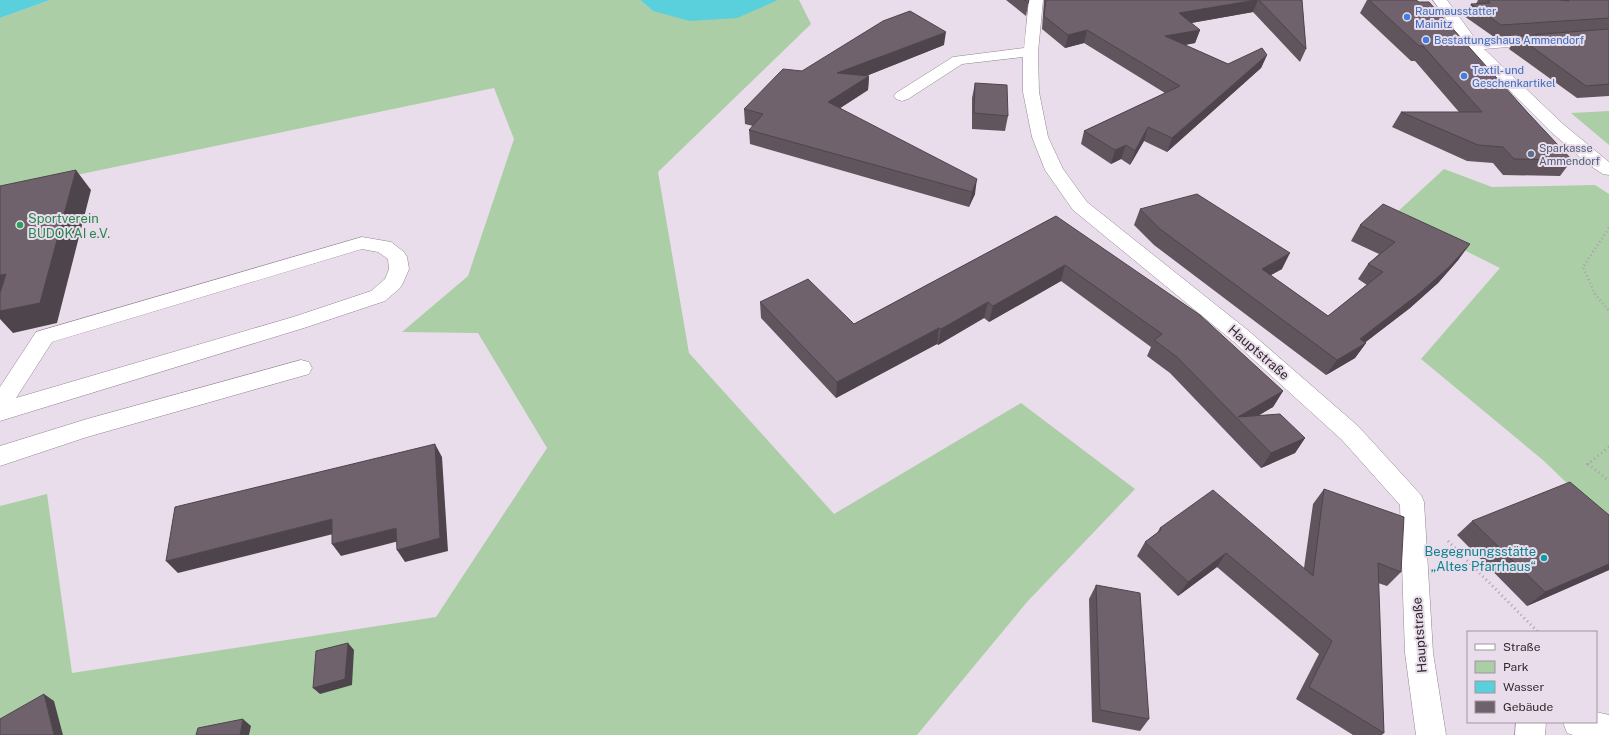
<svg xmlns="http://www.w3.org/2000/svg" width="1609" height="735" font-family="'Public Sans',sans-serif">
	<rect width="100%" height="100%" fill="#eaddeb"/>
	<path fill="#accea7" d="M50,0H640L653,11L778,0H799L811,24L658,172L689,353L834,514L1021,403L1135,489L1027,602L917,735H0V506L47,494L72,673L436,617L547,448L478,333L402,332L468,276L514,139L494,88L0,191V18Z
		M1609,111V145L1571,113Z
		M1444,169L1492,187L1595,185L1609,194V524L1544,461L1421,359L1500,268L1394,215Z"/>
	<path fill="#59d0db" d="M0,0H50L0,18Z
		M640,0H778L737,18L690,21L653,11Z"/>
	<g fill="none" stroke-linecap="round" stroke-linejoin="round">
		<g stroke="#918692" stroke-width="1">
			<path id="minor" d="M1029,0H1043L1038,52L1039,92L1048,137L1063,169L1087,202L1250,332L1358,426L1421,495L1424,502L1433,653L1446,735H1416L1405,653L1400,505L1342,440L1234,342L1073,210L1045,170L1032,137L1023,92V57L962,64L908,99L902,101L896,99L894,96L896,93L953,57L1024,48Z
				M1433,0H1447L1476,40L1542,36L1547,37L1549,40L1547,43L1542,44L1484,49L1563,124L1609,162V175L1603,174L1589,165L1551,132L1467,48Z
				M362,237L391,242L404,252L407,257L409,269L403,283L400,288L385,301L307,327L0,421V387L36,332ZM362,249L378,252L388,259L389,269L385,279L371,291L293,317L16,398L52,342Z
				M301,360L309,362L312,368L309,374L87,437L0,466V446L87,419Z
				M1596,712L1609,715V735H1573L1567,733L1563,722H1596Z
				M1516,722H1546L1545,735H1515Z"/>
		</g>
		<path stroke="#a89ea9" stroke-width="2.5" stroke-dasharray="1 3" stroke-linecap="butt" d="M1609,228L1583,267L1595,294L1609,311"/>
		<path stroke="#a89ea9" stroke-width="3" stroke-dasharray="1 3.5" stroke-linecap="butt" d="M1609,447L1588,464L1609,481
			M1448,541L1538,632"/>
		<use href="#minor" fill="#fff" fill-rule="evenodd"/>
	</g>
	<path fill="#60545d" d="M1006,0H1029L1026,16Z
		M1044,0H1302L1306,49L1300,62L1253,12L1191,23L1200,30L1195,43L1185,45L1228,64L1267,55L1261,68L1167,152L1144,141L1130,165L1121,159L1111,164L1081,144L1084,131L1165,93L1084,43L1065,48L1042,29Z
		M1367,0H1416L1528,113L1572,160L1560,176L1503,175L1493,163L1467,161L1392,127L1401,112H1459L1415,61H1411L1360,13Z
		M1478,0H1609V96L1577,98L1509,49L1517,36L1544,34L1494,37L1464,16L1471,4H1476Z
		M944,45L866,76H869L868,90L840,108L975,194L969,207L750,144L749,130L753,126L745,124L744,109L802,71Z
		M975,83L1008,116L1005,131L972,129V98Z
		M1140,209L1282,269L1270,275L1328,316L1367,285L1358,279L1368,264L1379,254L1351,241L1360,225L1459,259L1438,283L1410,308L1365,342L1366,343L1355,358L1326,375L1154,245L1134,225Z
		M1056,216L1283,391L1273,407L1258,416L1305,438L1295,453L1261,468L1170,373L1147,356L1151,347L1061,281L989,322L984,318L938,345L937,344L836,398L761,318L760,302L854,324Z
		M1324,489L1401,572L1387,586L1378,583L1384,733L1382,735H1353L1296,699L1319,654L1217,567L1178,596L1137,556L1145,542L1157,533L1160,528L1304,568L1313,504Z
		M1609,515V570L1527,606L1457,535L1472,521Z
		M1096,585L1149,719L1140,731L1092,722L1089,599Z"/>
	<path fill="#4e454c" d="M1256,0H1258L1253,12L1174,26L1179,13Z
		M1087,30L1084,43L1065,48L1068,35Z
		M1200,30L1195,43L1161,49L1165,36Z
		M946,32L944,45L836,88L837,73Z
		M1267,55L1261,68L1167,152L1172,138Z
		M869,76L868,90L828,116V102Z
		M1148,127L1144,141L1130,165L1135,151Z
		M1126,145L1121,159L1111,164L1115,150Z
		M76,170L91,190L57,323L13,333L0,319V311Z
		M977,179L975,194L969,207L972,192Z
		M1470,244L1459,259L1438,283L1410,308L1362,345L1366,343L1355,358L1326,375L1337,360Z
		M1290,253L1282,269L1254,285L1262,269Z
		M1065,265L1061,281L989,322L993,306Z
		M6,274L0,300V275Z
		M988,302L984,318L938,345L941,329Z
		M939,328L937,344L836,398L837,382Z
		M1283,391L1273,407L1243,424L1238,417Z
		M1305,438L1295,453L1261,468L1271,453Z
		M435,444L442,457L448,551L405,562L397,550Z
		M332,519L341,532L178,573L166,561Z
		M396,528L403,540L341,556L332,544Z
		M1226,553L1217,567L1178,596L1188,582Z
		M1609,564V570L1527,606L1545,592Z
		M348,643L354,650L352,685L320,694L313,688Z
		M44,694L54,701L63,735H54Z
		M243,719L251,726L249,735H240Z"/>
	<path fill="#70626c" stroke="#4e454c" d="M1024,0H1029L1028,3Z
		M1046,0H1256L1179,13L1200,30L1165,36L1228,64L1262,48L1267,55L1172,138L1148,127L1135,151L1126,145L1115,150L1084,131L1180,86L1087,30L1068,35L1044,16Z
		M1259,0H1302L1306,49Z
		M1369,0H1416L1419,2H1429L1528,113L1572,160L1514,159L1503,147L1478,145L1401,112H1482L1423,46H1419Z
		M1488,0H1560L1569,1L1567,0H1609V18L1501,25L1471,4L1490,3Z
		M910,11L946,32L837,73L869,76L828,102L977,179L972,192L749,130L763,114L744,109L783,69L802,71L883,21Z
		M1609,29V84L1586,86L1517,36Z
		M975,83L1007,85L1008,116L974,113Z
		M76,170L40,303L0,311V293L6,274L0,275V186Z
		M1197,194L1290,253L1262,269L1328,316L1383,272L1368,264L1395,242L1360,225L1383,204L1470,244L1449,267L1421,292L1360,339L1366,343L1337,360L1160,229L1140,209Z
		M1056,216L1200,315L1283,391L1238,417L1280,414L1305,438L1271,453L1177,357L1154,340L1162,334L1065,265L993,306L988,302L941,329L939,328L837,382L760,302L808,279L854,324Z
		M435,444L440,538L397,550L396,528L332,544V519L166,561L175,507Z
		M1570,482L1609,515V564L1545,592L1472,521Z
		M1324,489L1404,517L1401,572L1378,563L1384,733L1309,687L1332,641L1226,553L1188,582L1145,542L1161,530L1160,528L1213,490L1313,576Z
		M1096,585L1140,593L1149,719L1100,710Z
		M348,643L345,679L313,688L316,651Z
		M44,694L54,735H0V719Z
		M243,719L240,735H196L198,728Z"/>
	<g fill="#3f7fe0" stroke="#eaddeb" stroke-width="1.5">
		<circle cx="1407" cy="17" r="4"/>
		<circle cx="1426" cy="40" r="4"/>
		<circle cx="1464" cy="76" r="4"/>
	</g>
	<circle fill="#5c6f8a" stroke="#eaddeb" stroke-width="1.5" cx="1531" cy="154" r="4"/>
	<circle fill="#2e9e5b" stroke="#eaddeb" stroke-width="1.5" cx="20" cy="225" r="4"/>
	<circle fill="#0f9aa8" stroke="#eaddeb" stroke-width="1.5" cx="1544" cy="558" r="4"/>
	<g text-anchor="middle" stroke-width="4" stroke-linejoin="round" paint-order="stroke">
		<g font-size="11" fill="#366cbe" stroke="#eaddeb" text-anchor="start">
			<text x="1415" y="15">Raumausstatter<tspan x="1415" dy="13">Mainitz</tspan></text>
			<text x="1434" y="44">Bestattungshaus Ammendorf</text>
			<text x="1472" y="74">Textil- und<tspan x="1472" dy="13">Geschenkartikel</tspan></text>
		</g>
		<g font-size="11" fill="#4e5e75" stroke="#eaddeb" text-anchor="start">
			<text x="1539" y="152">Sparkasse<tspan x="1539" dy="13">Ammendorf</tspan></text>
		</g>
		<g font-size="13" fill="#27864d" stroke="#eaddeb" text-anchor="start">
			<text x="28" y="223">Sportverein<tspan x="28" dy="15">BUDOKAI e.V.</tspan></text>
		</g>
		<g font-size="13" fill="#2d282d" stroke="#eaddeb">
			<text transform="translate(1259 352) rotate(41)" y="5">Hauptstraße</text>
			<text transform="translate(1419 635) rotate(-94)" y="5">Hauptstraße</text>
		</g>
		<g font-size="13" fill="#0d838f" stroke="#eaddeb" text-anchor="end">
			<text x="1536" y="556">Begegnungsstätte<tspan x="1536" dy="15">„Altes Pfarrhaus“</tspan></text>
		</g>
	</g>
	<rect x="1467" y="631" width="130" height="92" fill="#eaddeb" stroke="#9e959f"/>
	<rect x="1475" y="644" width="20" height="6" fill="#ffffff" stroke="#9e959f"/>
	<text x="1503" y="651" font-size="12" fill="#2d282d">Straße</text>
	<rect x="1475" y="661" width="20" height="12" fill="#accea7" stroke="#9e959f"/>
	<text x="1503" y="671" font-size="12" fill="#2d282d">Park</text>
	<rect x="1475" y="681" width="20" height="12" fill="#59d0db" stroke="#9e959f"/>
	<text x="1503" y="691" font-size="12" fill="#2d282d">Wasser</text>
	<rect x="1475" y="701" width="20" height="12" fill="#70626c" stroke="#9e959f"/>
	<text x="1503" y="711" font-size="12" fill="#2d282d">Gebäude</text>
</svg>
